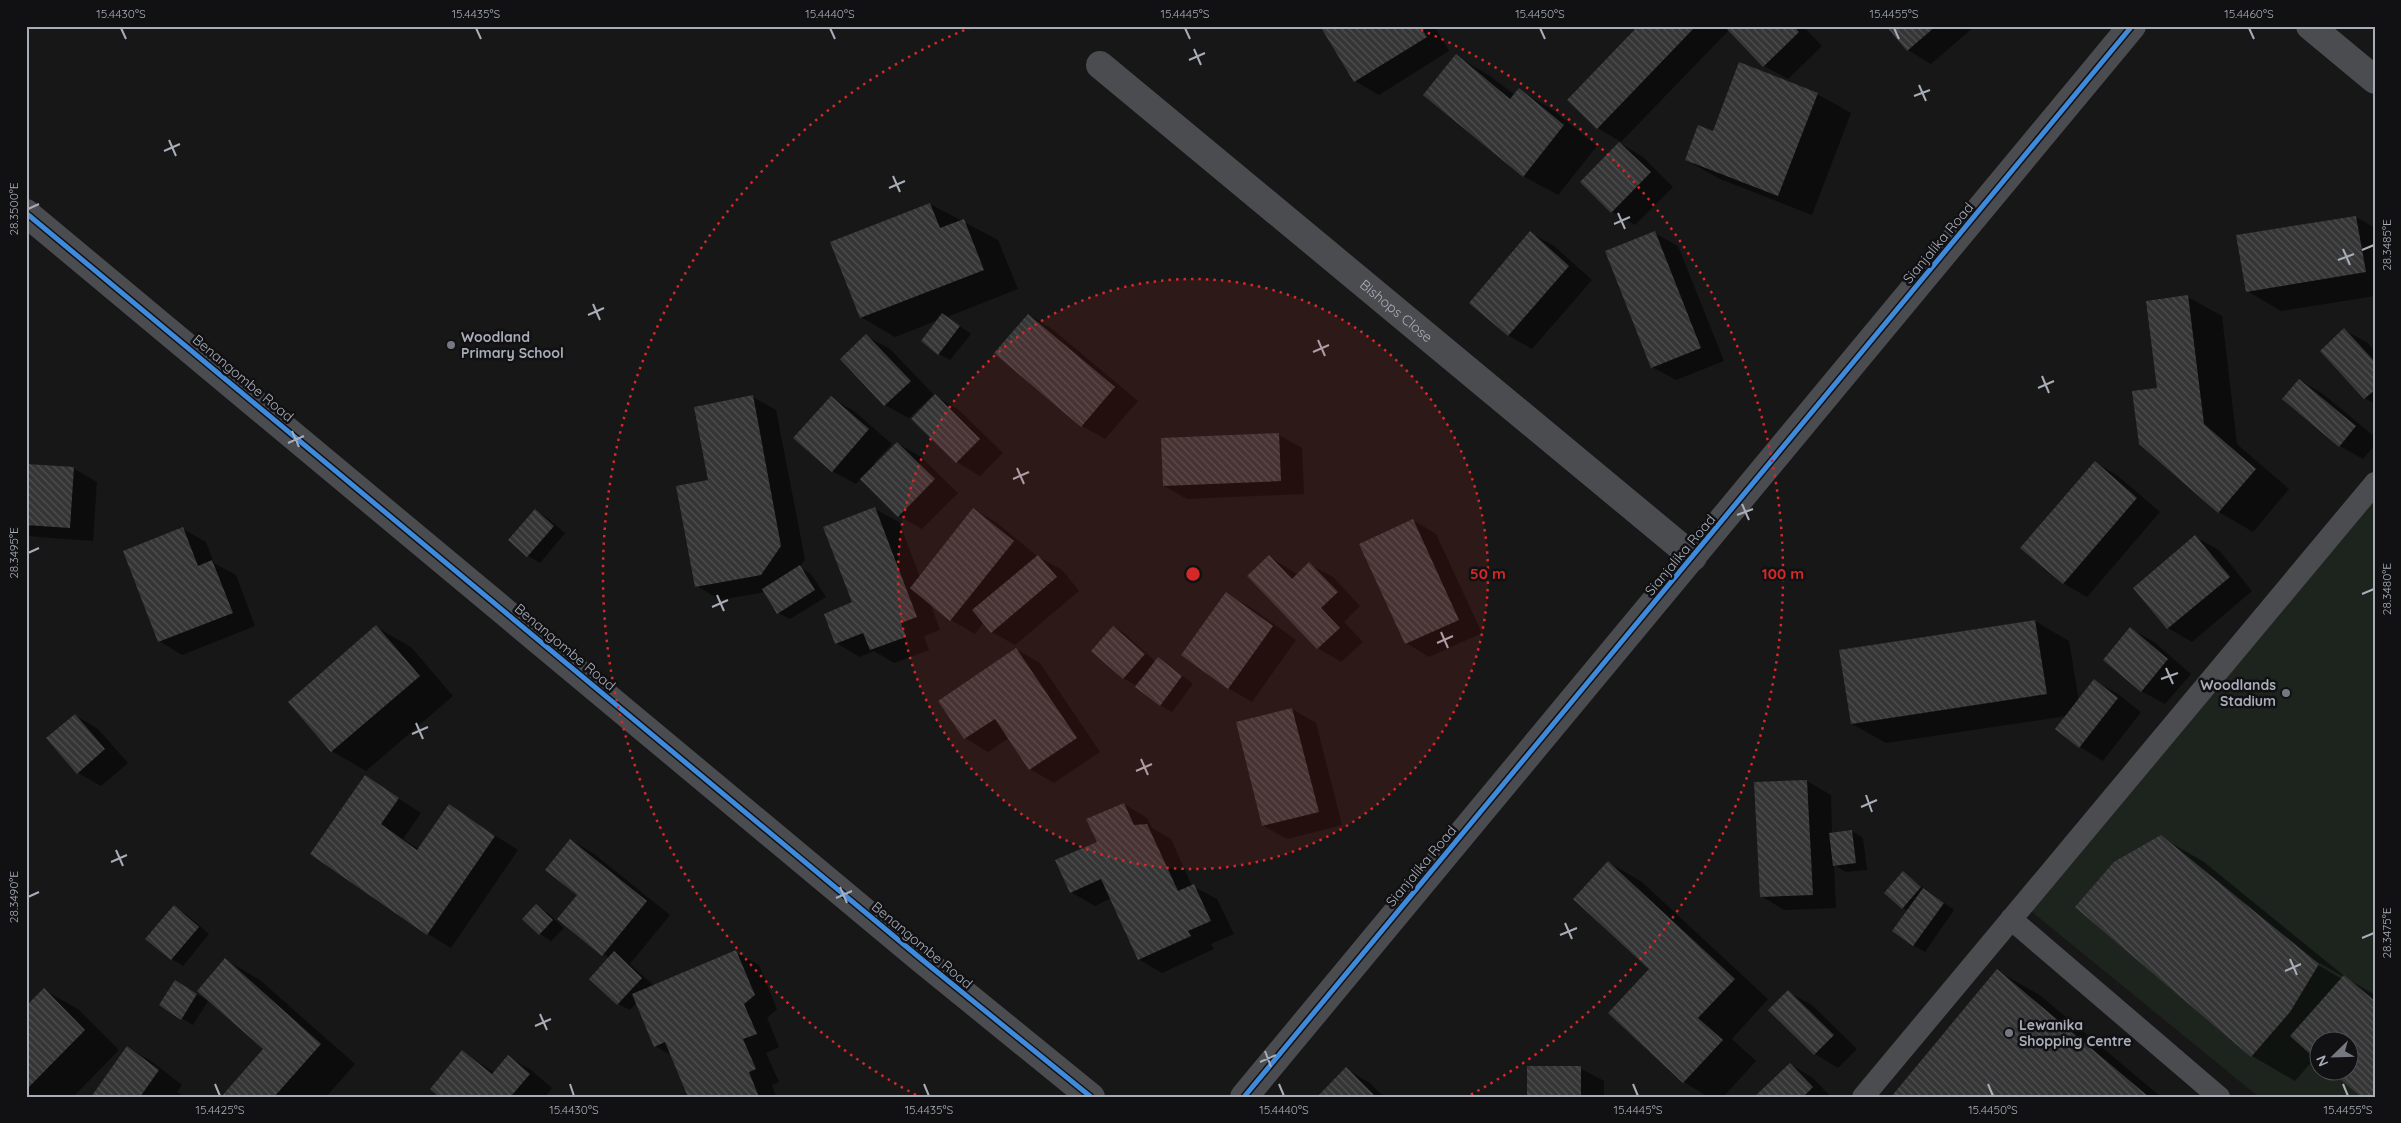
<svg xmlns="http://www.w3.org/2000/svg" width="2401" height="1123" font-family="Quicksand,sans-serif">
	<defs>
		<pattern id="building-back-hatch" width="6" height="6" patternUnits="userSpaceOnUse" patternTransform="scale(1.25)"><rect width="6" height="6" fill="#353536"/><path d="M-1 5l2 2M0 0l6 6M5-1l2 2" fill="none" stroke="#4f5051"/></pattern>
	</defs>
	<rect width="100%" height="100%" fill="#171717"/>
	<path fill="#1d241e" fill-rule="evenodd" d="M2375,482V1097H2259L2021,903ZM2318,1040H2348V1070H2318Z"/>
	<path fill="#0007" fill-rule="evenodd" d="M1322,26H1434L1449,51L1379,95L1355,81Z
		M1640,26H1803L1822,46L1788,79L1764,66L1729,30L1620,143L1643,157L1673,187L1635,225L1612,212L1582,182L1621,142L1598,128L1569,100Z
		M1887,26H1975L1931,64L1908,50Z
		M1456,56L1490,76L1515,95L1519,90L1553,110L1597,146L1558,195L1523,176Z
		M1817,94L1851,113L1812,215L1720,179L1686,160L1714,132Z
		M930,204L998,240L1018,289L947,317L971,334L950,360L939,354L938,320L895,337L861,317Z
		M2356,217L2375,228V296L2281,311L2247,291Z
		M1531,233L1554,246L1592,280L1532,349L1508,335Z
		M1654,233L1678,246L1724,361L1676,380L1652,367Z
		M2188,297L2222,316L2237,444L2289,489L2253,532L2219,512L2159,389Z
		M1029,315L1052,329L1138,401L1105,439L1082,426Z
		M2344,330L2368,343L2375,351V404L2365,398L2321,351Z
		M866,336L890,349L935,396L959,410L1003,453L980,476L957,462L933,395L909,418L885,405Z
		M2300,380L2323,394L2375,437V445L2363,459L2340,446Z
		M753,397L776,410L805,559L800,567L811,574L826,597L790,619L778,613L765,592L720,600L697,586L710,481Z
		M831,398L854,411L892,444L874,463L876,465L897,443L921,457L958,493L922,529L899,516L861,478L856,484L832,471Z
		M1279,435L1302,448L1304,494L1187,499L1164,486Z
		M2095,462L2118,476L2160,512L2087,597L2063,583Z
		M26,465L73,468L97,482L93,541L26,536Z
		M875,509L899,522L920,577L973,509L997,523L1037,556L1062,570L1079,591L1015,645L992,632L984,622L975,634L951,620L930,603L940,630L924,636L929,650L894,663L874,651L860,657L836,643L853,603Z
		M535,510L546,517L565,533L540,563L528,556L510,540Z
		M1413,520L1436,534L1482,633L1429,657L1406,643Z
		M183,529L206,542L214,563L236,575L255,626L182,655L159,641Z
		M2195,537L2219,550L2252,591L2192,642L2168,628L2135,588Z
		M1269,556L1298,575L1309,564L1333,577L1360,606L1344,622L1363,642L1341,662L1318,648Z
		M1226,594L1250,607L1296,640L1252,702L1228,688Z
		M2035,621L2069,641L2079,701L2095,681L2118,694L2141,712L2103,761L2080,747L2067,716L1886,743L1852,724Z
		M376,627L411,647L453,696L366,771L332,751Z
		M1114,627L1125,634L1156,662L1158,659L1170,666L1193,684L1172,712L1160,705L1141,678L1135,685L1123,678Z
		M2131,629L2154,642L2191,674L2165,704L2141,691Z
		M1016,649L1040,663L1100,752L1054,783L1030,769L1009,738L988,752L965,738Z
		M1292,709L1316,723L1342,825L1287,839L1264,826Z
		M75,715L98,729L128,763L101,786L78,773Z
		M365,777L421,813L403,839L419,849L449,806L518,850L451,948L428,934L312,854Z
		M1807,781L1831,795L1832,834L1852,831L1863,838L1867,870L1846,872L1834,865L1836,908L1784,910L1761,896Z
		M1124,804L1147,818L1152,828L1171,839L1192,886L1217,899L1234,934L1211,944L1214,949L1162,973L1138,959L1111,898L1095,906L1071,892L1098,842Z
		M2161,837L2204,862L2348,979L2375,995V1097L2348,1070V1040H2318V1059L2316,1057L2295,1081L2252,1056L2077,907ZM2314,960L2344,977L2342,979L2313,962Z
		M571,840L594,854L670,915L630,964L654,986L735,952L759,965L777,1009L767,1018L779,1047L766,1053L779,1082L772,1085L776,1097H689L671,1055L655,1046L637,1002L630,1010L618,1004L609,958L559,919L578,895Z
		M1608,862L1642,882L1768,999L1732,1039L1756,1061L1723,1097H1708L1684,1082L1610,1013L1650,969Z
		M1903,873L1954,910L1925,952L1913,945L1908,911L1903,908Z
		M536,906L548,913L564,928L551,941L540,934L524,919Z
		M174,907L186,914L209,934L183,966L172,959Z
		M226,960L260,980L355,1064L326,1097H222L264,1049Z
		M1998,971L2041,996L2161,1097H1892Z
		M187,988L208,1001L193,1025L161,1005Z
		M44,990L78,1009L119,1050L73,1097H26V1002L29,1005Z
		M1788,992L1812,1005L1857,1049L1838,1068L1815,1054L1770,1010Z
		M128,1048L151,1061L182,1085L177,1092L185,1097H92Z
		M462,1051L495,1073L508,1057L531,1070L552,1088L545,1097H441Z
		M1790,1064L1813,1078L1831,1097H1755Z
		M1580,1068L1604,1081V1097H1528Z
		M1346,1069L1370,1083L1384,1097H1319Z"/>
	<path fill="url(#building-back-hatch)" d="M1320,26H1420L1427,37L1354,82Z
		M1638,26H1696L1597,129L1567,100Z
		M1724,26H1794L1799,32L1763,67Z
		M1886,26H1936L1907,51Z
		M1456,54L1510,99L1519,88L1564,125L1523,177L1423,95Z
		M1739,62L1818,93L1778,196L1685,160L1698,125L1713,131Z
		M1619,142L1651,172L1611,213L1580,182Z
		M930,203L940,228L964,219L984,270L860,318L830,242Z
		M2356,216L2366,272L2246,292L2236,235Z
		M1530,231L1569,266L1508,336L1469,303Z
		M1655,231L1701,348L1651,368L1605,251Z
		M2188,295L2204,424L2256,469L2218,513L2139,444L2132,391L2157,388L2146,301Z
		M942,313L960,326L938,355L921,341Z
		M1028,314L1115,387L1081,427L994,353Z
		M2344,328L2375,362V390L2364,399L2320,351Z
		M866,334L911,381L884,406L840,359Z
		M2299,379L2356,426L2339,447L2282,399Z
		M935,394L980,439L956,463L911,419Z
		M753,395L781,546L761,575L695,587L676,486L708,480L694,407Z
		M831,396L869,429L832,472L793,438Z
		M1279,433L1281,481L1163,486L1161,438Z
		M897,442L935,479L898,517L860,479Z
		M2095,461L2137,498L2063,584L2020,548Z
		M26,464L74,467L70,528L26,525Z
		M875,507L917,617L901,623L906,637L870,650L863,633L835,644L824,614L852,602L823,527Z
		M973,508L1014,541L950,621L910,588Z
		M535,509L554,526L527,557L508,540Z
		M1413,519L1459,620L1405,644L1359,544Z
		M183,527L198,566L212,560L233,613L158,642L123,551Z
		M2195,535L2230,577L2167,629L2133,588Z
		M1038,555L1057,577L991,633L972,610Z
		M1269,555L1292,579L1309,562L1338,592L1321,608L1340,628L1317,649L1247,576Z
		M800,565L815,590L777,614L762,589Z
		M1226,592L1273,626L1228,689L1181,655Z
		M2035,620L2047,694L1851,724L1839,650Z
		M376,625L420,676L331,752L288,702Z
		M1113,626L1145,654L1123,679L1091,651Z
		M2130,627L2168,659L2141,692L2103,660Z
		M1016,648L1077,738L1029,770L995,719L964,739L938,701Z
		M1158,657L1182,676L1160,706L1135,687Z
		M2094,679L2118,698L2079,748L2055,729Z
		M1292,708L1319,812L1262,826L1236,722Z
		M75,714L105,749L77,774L46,738Z
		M365,775L399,798L381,824L417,850L449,804L495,836L427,935L310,854Z
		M1807,780L1813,895L1760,897L1754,782Z
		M1124,803L1134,825L1147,824L1178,891L1194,884L1211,921L1188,931L1191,936L1138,960L1101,879L1070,893L1055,860L1097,842L1086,819Z
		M1852,830L1856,863L1833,866L1829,833Z
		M2161,835L2319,964L2290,1012L2251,1057L2075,907L2114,862Z
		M570,839L647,901L602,956L557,919L577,895L545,870Z
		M1608,861L1735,979L1698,1018L1723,1040L1683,1083L1608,1013L1649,969L1573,899Z
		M1903,871L1921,887L1902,909L1884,893Z
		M1923,888L1944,903L1913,946L1892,931Z
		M536,904L553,920L539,935L522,919Z
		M174,905L199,927L171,960L145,939Z
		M736,950L755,995L744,1004L757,1034L743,1039L756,1069L749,1072L759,1097H688L665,1042L654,1047L632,994Z
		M614,951L642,978L617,1005L589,979Z
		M225,958L321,1044L274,1097H221L263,1049L197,991Z
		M1997,969L2149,1097H1891Z
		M2344,975L2375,1001V1097H2361L2330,1070H2348V1040H2318V1061L2290,1036Z
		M175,980L197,994L181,1020L159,1005Z
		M44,988L85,1030L26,1090V1006Z
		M1788,990L1834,1035L1814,1055L1768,1010Z
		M127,1046L159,1070L140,1097H91Z
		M462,1050L492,1074L508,1055L530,1074L512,1095L515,1097H439L430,1089Z
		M1790,1063L1813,1087L1803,1097H1754Z
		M1527,1066H1581V1097H1527Z
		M1346,1067L1374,1095L1373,1097H1317Z"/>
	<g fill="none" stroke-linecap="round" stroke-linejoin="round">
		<path stroke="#4b4c50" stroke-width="22" d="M2011,919L2219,1097
			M1863,1097L2375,483"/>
		<g stroke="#4b4c50" stroke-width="28">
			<path id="s1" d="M1100,65L1693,557"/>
			<path d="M26,213L920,958L1091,1097"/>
			<path d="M1244,1097L2132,26"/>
		</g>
		<path stroke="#4b4c50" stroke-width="28" d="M2310,26L2375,80"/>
		<g stroke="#111113" stroke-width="8">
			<path id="cycleway" d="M26,213L920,958L1091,1097
				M1244,1097L2132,26"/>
		</g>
		<use href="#cycleway" stroke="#408adc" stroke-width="5"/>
	</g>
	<path fill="none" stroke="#a8adb8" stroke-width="2" d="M121,28L126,39M476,28L481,39M830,28L835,39M1185,28L1190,39M1540,28L1545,39M1894,28L1899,39M2249,28L2254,39M1194,49L1201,65M1189,60L1205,53M1919,85L1926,101M1914,96L1930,90M169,140L176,156M164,151L180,144M893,176L900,192M889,188L905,181M28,209L39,204M1618,213L1625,229M1614,224L1630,217M2343,249L2350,265M2362,250L2374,245M2338,260L2354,254M593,304L600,320M588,315L604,308M1318,340L1325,356M1313,352L1329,345M2042,376L2049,393M2038,388L2054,381M292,431L299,447M288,443L304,436M1017,468L1024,484M1013,479L1029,472M1742,504L1749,520M1737,515L1753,509M28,553L39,548M2362,594L2374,589M717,595L724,611M712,607L728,600M1441,632L1448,648M1437,643L1453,636M2166,668L2173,684M2161,679L2178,673M416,723L423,739M412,734L428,727M1141,759L1148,775M1136,771L1152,764M1866,795L1872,812M1861,807L1877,800M116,850L123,866M111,862L127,855M840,887L847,903M28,897L39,892M836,898L852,891M1565,923L1572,939M1560,935L1577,928M2362,938L2374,933M2290,959L2297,975M2285,971L2301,964M540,1014L547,1030M535,1026L551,1019M1265,1051L1271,1067M1260,1062L1276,1055M215,1084L220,1096M570,1084L574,1096M924,1084L929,1096M1279,1084L1284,1096M1633,1084L1638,1096M1988,1084L1993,1096M2343,1084L2348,1096"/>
	<circle cx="1193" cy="574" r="295" fill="#d62828" fill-opacity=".12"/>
	<g fill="none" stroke="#d62828" stroke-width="2.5" stroke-dasharray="2.5 5">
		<circle cx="1193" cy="574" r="295"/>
		<path d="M916 1095A590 590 0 0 1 972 27M1414 27A590 590 0 0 1 1470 1095"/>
	</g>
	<g fill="#757880" stroke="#111113" stroke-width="2">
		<circle cx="451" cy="345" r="5"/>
		<circle cx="2286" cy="693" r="5"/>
		<circle cx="2009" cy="1033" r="5"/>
	</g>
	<g text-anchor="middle" stroke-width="5" stroke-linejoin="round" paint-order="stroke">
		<g font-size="14" fill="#a8adb8" stroke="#111113">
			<text transform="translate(1938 243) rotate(-50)" y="5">Sianjalika Road</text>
			<text dy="5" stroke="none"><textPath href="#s1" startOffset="385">Bishops Close</textPath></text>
			<text transform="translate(243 378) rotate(40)" y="5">Benangombe Road</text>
			<text transform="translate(1680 555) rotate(-50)" y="5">Sianjalika Road</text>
			<text transform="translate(565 647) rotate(40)" y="5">Benangombe Road</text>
			<text transform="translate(1421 866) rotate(-50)" y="5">Sianjalika Road</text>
			<text transform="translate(922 945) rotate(40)" y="5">Benangombe Road</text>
		</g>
		<g font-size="14" font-weight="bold" fill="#a8adb8" stroke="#111113" text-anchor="start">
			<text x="461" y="342">Woodland<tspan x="461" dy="16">Primary School</tspan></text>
			<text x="2276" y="690" text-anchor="end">Woodlands<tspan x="2276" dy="16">Stadium</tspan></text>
			<text x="2019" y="1030">Lewanika<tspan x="2019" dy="16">Shopping Centre</tspan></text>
		</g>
	</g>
	<circle cx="1193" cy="574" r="8" fill="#d62828" stroke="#111113" stroke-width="2.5"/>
	<g font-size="15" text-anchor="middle" font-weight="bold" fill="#d62828" stroke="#111113" stroke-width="5" stroke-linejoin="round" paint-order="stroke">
		<text x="1488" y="579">50 m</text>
		<text x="1783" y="579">100 m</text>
	</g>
	<rect width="2401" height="1123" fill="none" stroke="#111113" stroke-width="55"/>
	<g transform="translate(2334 1056) rotate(247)"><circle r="24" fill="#111113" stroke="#4d4f55"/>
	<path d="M0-4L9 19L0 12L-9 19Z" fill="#757880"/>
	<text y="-8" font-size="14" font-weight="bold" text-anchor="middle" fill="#a8adb8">N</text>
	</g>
	<rect x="28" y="28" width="2346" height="1068" fill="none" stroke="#a8adb8" stroke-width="2"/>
	<g font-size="12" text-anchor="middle" fill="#a8adb8">
		<text x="121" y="18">15.4430°S</text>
		<text x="476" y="18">15.4435°S</text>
		<text x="830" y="18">15.4440°S</text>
		<text x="1185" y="18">15.4445°S</text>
		<text x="1540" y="18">15.4450°S</text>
		<text x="1894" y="18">15.4455°S</text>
		<text x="2249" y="18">15.4460°S</text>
		<text transform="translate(14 209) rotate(-90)" y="4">28.3500°E</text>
		<text transform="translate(2387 245) rotate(-90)" y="4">28.3485°E</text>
		<text transform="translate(14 553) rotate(-90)" y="4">28.3495°E</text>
		<text transform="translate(2387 589) rotate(-90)" y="4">28.3480°E</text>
		<text transform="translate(14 897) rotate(-90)" y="4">28.3490°E</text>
		<text transform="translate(2387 933) rotate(-90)" y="4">28.3475°E</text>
		<text x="220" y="1114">15.4425°S</text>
		<text x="574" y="1114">15.4430°S</text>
		<text x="929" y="1114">15.4435°S</text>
		<text x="1284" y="1114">15.4440°S</text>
		<text x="1638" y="1114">15.4445°S</text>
		<text x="1993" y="1114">15.4450°S</text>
		<text x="2348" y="1114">15.4455°S</text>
	</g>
</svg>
